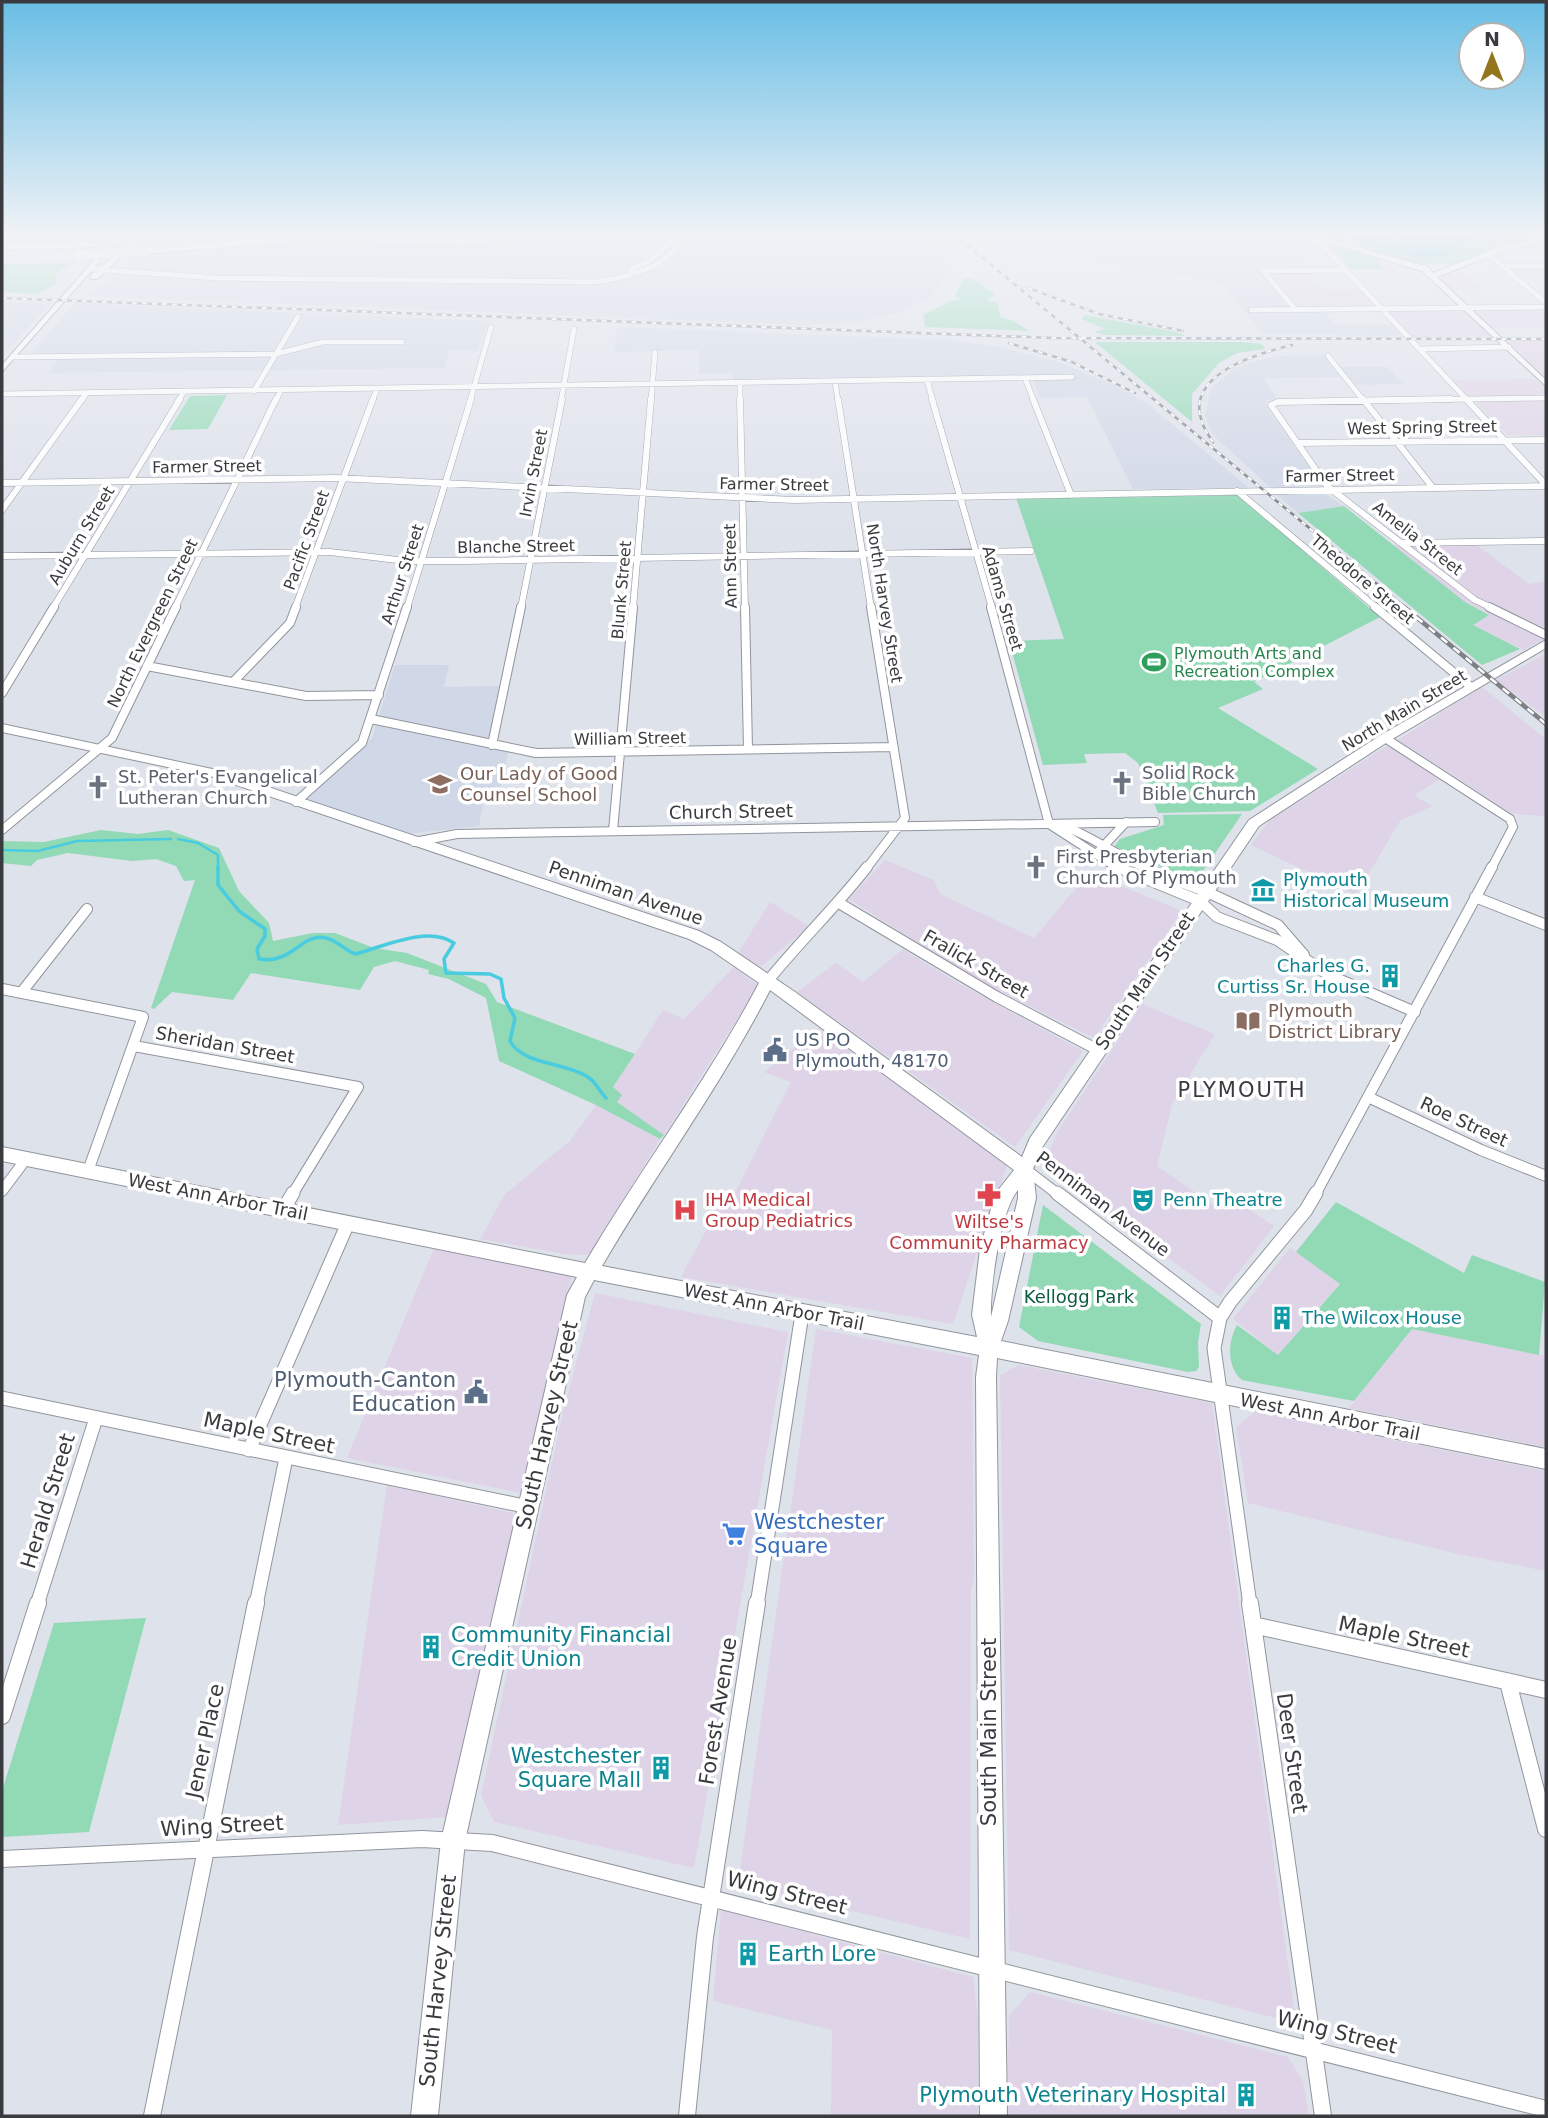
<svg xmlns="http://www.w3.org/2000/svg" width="1548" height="2118" font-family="'DejaVu Sans',sans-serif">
	<rect width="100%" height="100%" fill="#dee2eb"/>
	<path fill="#dfd3e7" d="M1459,268L1484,289L1451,290L1439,279L1441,275Z
		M1268,271H1307L1323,289H1360L1376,306L1298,307Z
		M1546,308V327L1493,328L1472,309Z
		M1462,309L1491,336L1413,337L1388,310Z
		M1546,340V378L1507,341Z
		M1536,379L1546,388V396L1468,397L1453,380Z
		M1546,400V435H1507L1476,402Z
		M1475,544L1529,584L1546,581V638L1524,650L1472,625L1489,614L1465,602L1393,545Z
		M1546,654V717L1496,680Z
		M1482,687L1546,739V816L1513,814L1398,740Z
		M1387,746L1442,778L1414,795L1432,806L1400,821L1356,895L1251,845L1269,821Z
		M885,860L934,880L940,894L1034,938L1089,873L1182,911L1094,1038L973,978L849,899Z
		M770,902L809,926L762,966L753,965L737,955Z
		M903,949L956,982L1083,1051L1015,1147L797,992L836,963L863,982Z
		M734,967L758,986L664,1135L617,1102L613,1088L663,1010L684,1019Z
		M1142,1004L1215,1034L1172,1104L1157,1166L1219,1209L1230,1197L1274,1226L1220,1296L1049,1170L1048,1155L1058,1131Z
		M819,1028L1007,1165L953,1324L681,1277L719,1206L736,1201L734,1195L791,1082L764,1072Z
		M596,1105L660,1139L593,1251L586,1255L565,1254L480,1239L505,1194L570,1141Z
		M434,1248L572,1276L521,1493L347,1458Z
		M1290,1248L1340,1283L1278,1355L1233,1319Z
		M595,1293L788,1332L694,1868L494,1822L481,1795L564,1407Z
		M816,1329L972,1358L974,1580L971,1590L970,1939L738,1884Z
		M1412,1329L1546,1356V1447L1349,1408Z
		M1019,1365L1212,1403L1296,2023L1009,1950L1000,1375Z
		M1255,1412L1546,1471V1571L1454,1553L1248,1503L1236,1427Z
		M387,1485L517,1514L447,1817L338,1825Z
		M721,1910L973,1977L978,2016V2116H831L832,2030L713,2001Z
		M1030,1992L1288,2057L1303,2081L1309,2116H1007L1009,2016Z"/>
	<path fill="#d0d7e6" d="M552,235H913L932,250L946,269L943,283L927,299L902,312L859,322L805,325L89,296L135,259L287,244L466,247L538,243Z
		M1298,235L1316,245L1327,255H1295L1305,267L1257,268L1288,307H1320L1336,325H1391L1401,336L1262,334L1223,283L1001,242L997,237Z
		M2,302L51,303L2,356Z
		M75,303L489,321L477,351L450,350L444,368L47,373L59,359H27Z
		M617,327L951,340L999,347L1059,362L1121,388L1149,405L1249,488L1133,489L1087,397L1040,398L1031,375L734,379L733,373L699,374V350L614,352Z
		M1330,355L1340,367H1388L1403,384L1355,385L1348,377L1263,378L1277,399L1267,400L1265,404L1322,486L1270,487L1213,435L1205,417L1211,388L1235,368L1251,362L1279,356Z
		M1325,494L1344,506L1298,513L1277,495Z
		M395,665H449L444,687L499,686L490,735L481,746L508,752L501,787H495L484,797L479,826L406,834L306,800L372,738Z"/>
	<path fill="#92d9b6" d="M1317,235H1546V236L1502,246L1459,264H1418L1351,245L1356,242L1345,239L1339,242Z
		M1327,244L1382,259L1376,260L1385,269H1352Z
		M75,263L57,271L55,284L37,294L2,292V264Z
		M972,278L996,295L986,300L998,303L1000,317L1014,321L1029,331L925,327L923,315L951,301L962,299L955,296L963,279Z
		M1085,315L1176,332L1186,336L1105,335L1094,332L1105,329L1082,319Z
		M1095,342H1241L1262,344L1265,349L1237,353L1219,363L1192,394V422Z
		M227,395L208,429L169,430L190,396Z
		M1238,495L1380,617L1254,682L1263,689L1218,708L1318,769L1250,811L1158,813L1138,763L1125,753L1084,754L1087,763L1043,765L1009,641L1064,639L1016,498Z
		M1344,506L1465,602L1489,615L1473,625L1520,649L1482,665L1298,513Z
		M1242,814L1196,881L1114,847L1120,839L1164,825L1163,815Z
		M101,830L138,834L168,830L219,848L239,891L269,923L273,941L313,933H335L374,948L407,953L486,984L497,1002L635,1054L613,1087L622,1095L617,1102L664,1135L660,1139L596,1105L499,1061L486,998L449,979L428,974L429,970L395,961L374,967L360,990L251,973L233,1000L172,992L154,1009L151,1008L195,880L184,881L176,866L156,859L132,861L68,853L37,860L31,866L2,863V841L44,842Z
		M1336,1202L1464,1273L1472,1255L1545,1282L1539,1355L1412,1329L1354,1401L1242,1380C1226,1367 1228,1341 1237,1325L1278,1355L1340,1284L1296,1252Z
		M1043,1205L1201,1324L1198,1342L1199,1367L1196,1371L1188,1372L1038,1341L1019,1327Z
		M146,1618L89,1832L2,1837V1791L54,1623Z"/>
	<path fill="#49cce0" d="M1338,235H1380L1394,241L1405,235H1508C1485,248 1470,224 1450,256L1420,257L1399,254Z"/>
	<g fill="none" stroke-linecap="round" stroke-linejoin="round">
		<path stroke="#49cce0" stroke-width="2.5" d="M178,839L198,843L218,855V869
			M2,850L38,851L77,841L171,839"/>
		<path stroke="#49cce0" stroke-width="3.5" d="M218,867V885L239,911L265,929V936L257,949L259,959C292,965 302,932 326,938C336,940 345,950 355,954C383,947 427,925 454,943L444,959L446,973L490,974L501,979L504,998L515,1018L510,1041C523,1065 565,1062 588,1077C597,1083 599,1091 606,1098"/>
		<g stroke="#91959d" stroke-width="6">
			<path id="street-far5" d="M1305,235L1324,247L1468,401
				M1488,254L1546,303
				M1503,266H1546
				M91,269L217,278L594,282C632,277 665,268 687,235
				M630,270L651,260L678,235
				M1263,271L1345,270
				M1263,271L1296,310
				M1251,310L1546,307
				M1420,349L1509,347
				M1328,356L1364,401
				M14,357L276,354L323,342H402
				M1025,378L1034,401
				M927,380L933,401
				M835,381L838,401
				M740,383V401
				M254,391L298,317
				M2,394L1072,377
				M81,401L87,393
				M178,401L184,392
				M276,401L281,390
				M372,401L377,389
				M470,401L491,327
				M561,401L574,329
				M651,401L655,352
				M1333,401L1546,398"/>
		</g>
		<g stroke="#91959d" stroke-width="7">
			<path id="street-far4" d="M740,399L745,608
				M838,399L871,608
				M932,399L992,608
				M1033,399L1071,495
				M1363,399L1433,488
				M1451,399L1278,402L1271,405L1327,486L1475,600L1492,608
				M1466,399L1546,485
				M1298,443L1546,440
				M2,483L336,478L794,500L1546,486
				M1237,491L1377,608
				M2,510L82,399
				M1402,543L1546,541
				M2,556L330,552L406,561H466L1031,551
				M53,608L180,399
				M175,608L276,399
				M295,608L373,399
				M407,608L471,399
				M521,608L562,399
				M633,608L651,399"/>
		</g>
		<g stroke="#91959d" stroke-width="10">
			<path id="street-far3" d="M745,607L748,749
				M991,607L1049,824
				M1375,607L1471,687
				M1489,607L1546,635
				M147,666L306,696L379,695
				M233,682L290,623L296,607
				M2,693L54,607
				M371,719L536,753L893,747
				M1385,738L1510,819L1513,827L1491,869
				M492,745L521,607
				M296,802L362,743L407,607
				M1049,824L1119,869
				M1066,827C1095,838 1119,857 1148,869
				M2,830L112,738L176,607
				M613,831L633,607
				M414,842L457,834L1155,822
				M1099,851L1126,822
				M866,869L905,818L871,607"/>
		</g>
		<g stroke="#91959d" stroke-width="12">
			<path id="street-far2" d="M1117,867L1200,901L1217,917L1277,940L1329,975L1415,1012
				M1143,867L1207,892L1278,925L1304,955
				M1475,897L1546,925
				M839,903L997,997L1098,1050
				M767,982C799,942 836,907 867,867
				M2,989L143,1017L88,1171
				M21,993L87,909
				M134,1046L358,1087L292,1195
				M1368,1097L1481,1150L1546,1176
				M1025,1169L1059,1195
				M2,1191L26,1159
				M1315,1195L1492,867"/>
		</g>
		<g stroke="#91959d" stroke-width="15">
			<path id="street-far1" d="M1057,1193L1220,1318
				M283,1210L293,1193
				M2,1398L529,1507
				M249,1450L348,1223
				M37,1605L96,1418
				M256,1605L286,1458
				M757,1605L802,1314
				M1250,1605L1214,1348L1220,1318L1230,1302L1306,1210L1316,1193"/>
		</g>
		<g stroke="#91959d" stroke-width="18">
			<path id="street" d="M1250,1603L1323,2116
				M1253,1625L1546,1690
				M1508,1682L1546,1829
				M2,1716L38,1603
				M2,1859L422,1839L492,1843L1546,2109
				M152,2116L256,1603
				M687,2116L705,1937L757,1603"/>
		</g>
		<g stroke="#91959d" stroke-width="2">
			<path id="secondary" d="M116,235H123L2,372V365Z
				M138,235H145L97,279H91V275Z
				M1303,235H1314L1428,267L1433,273L1498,247L1546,236V240L1503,251L1437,277L1546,380V386L1422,271Z
				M1546,640V648L1389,741L1259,826L1043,1146L1033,1169L1036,1198L1008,1321L1001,1341L1546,1449V1469L997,1358L996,1377L1007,2116H980L976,1377L979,1355L594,1280L585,1297L465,1841L438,2116H411L441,1841L567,1295L577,1277L2,1161V1147L585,1263C641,1168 708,1080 759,983L711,950L689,939L210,776L2,732V724L217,770L699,931L721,942L795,992L1022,1157L1030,1138L1249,820L1381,735ZM770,990L1014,1170L995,1194L980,1249L972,1315L977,1337L602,1266C656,1173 721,1086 770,990ZM1018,1190V1198L991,1317C990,1288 1000,1211 1018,1190Z"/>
		</g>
		<g stroke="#91959d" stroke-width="2">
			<path id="highway" d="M503,235H531L478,244L293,242L144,254L139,251L144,248L293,236L478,238Z
				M91,242L96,245L94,247L2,250V244Z"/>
		</g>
		<use href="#street-far5" stroke="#fff" stroke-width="5"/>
		<use href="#street-far4" stroke="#fff" stroke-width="6"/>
		<use href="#street-far3" stroke="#fff" stroke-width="8"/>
		<use href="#street-far2" stroke="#fff" stroke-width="10"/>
		<use href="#street-far1" stroke="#fff" stroke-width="13"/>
		<use href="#street" stroke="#fff" stroke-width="16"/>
		<use href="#secondary" fill="#fff" fill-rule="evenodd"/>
		<use href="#highway" fill="#fff" fill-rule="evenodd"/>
		<g stroke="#7d8085" stroke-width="2.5">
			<path id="rail-far1" d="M955,235L1406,608
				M1028,288L1099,314L1183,331
				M2,298L1054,338L1546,339
				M1009,343L1072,362L1135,393
				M1213,442C1209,436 1204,429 1202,422C1184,374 1259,353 1292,345"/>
		</g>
		<g stroke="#7d8085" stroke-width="4.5">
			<path id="rail" d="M1404,607L1546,724"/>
		</g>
		<use href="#rail-far1" stroke="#fff" stroke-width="2" stroke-dasharray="5" stroke-linecap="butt"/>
		<use href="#rail" stroke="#fff" stroke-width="2.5" stroke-dasharray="8" stroke-linecap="butt"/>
		<g stroke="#91959d" stroke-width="11" stroke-linecap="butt">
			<path id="highway-bridge" d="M79,255L144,251"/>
		</g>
		<use href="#highway-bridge" stroke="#fff" stroke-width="10"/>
	</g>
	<linearGradient id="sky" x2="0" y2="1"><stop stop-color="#68bee5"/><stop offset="0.44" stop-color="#f0f2f6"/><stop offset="1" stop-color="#f0f2f6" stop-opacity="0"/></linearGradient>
	<rect width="1548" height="532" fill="url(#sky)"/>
	<defs>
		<g id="stadium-bare" transform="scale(1.89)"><path d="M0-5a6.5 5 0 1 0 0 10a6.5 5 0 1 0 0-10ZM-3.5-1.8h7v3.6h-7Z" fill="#2e9e5b" stroke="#fff" stroke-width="2.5" paint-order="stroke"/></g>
		<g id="church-bare" transform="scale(1.89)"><path d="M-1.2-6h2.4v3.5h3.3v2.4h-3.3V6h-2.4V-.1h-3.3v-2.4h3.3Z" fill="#6b7280" stroke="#fff" stroke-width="2.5" paint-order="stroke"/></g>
		<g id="school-bare" transform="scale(1.89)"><path d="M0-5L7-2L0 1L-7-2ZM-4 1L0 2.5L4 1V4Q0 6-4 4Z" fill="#8d6e63" stroke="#fff" stroke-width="2.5" paint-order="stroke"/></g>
		<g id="museum-bare" transform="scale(1.89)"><path d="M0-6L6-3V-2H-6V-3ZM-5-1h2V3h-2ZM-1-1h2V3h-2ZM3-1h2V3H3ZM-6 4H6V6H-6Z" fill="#0f9aa8" stroke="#fff" stroke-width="2.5" paint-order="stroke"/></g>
		<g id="building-bare" transform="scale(1.89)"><path d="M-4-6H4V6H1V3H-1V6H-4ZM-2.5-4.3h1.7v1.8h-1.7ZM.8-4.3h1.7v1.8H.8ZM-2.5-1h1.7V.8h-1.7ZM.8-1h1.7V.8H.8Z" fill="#0f9aa8" stroke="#fff" stroke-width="2.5" paint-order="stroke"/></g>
		<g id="library-bare" transform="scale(1.89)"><path d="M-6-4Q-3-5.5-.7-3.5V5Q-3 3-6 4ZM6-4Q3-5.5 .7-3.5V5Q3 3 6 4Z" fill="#8d6e63" stroke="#fff" stroke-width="2.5" paint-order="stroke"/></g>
		<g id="civic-bare" transform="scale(1.89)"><path d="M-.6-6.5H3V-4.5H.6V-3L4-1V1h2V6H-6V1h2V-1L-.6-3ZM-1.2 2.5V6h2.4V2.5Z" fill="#5c6f8a" stroke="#fff" stroke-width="2.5" paint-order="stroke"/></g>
		<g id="pharmacy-bare" transform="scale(1.89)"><path d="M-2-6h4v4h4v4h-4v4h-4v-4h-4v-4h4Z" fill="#e0444e" stroke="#fff" stroke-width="2.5" paint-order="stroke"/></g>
		<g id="theatre-bare" transform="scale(1.89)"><path d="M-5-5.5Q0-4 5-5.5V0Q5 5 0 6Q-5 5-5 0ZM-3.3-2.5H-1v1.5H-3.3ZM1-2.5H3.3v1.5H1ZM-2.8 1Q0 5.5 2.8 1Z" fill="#0f9aa8" stroke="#fff" stroke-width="2.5" paint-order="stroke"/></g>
		<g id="hospital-bare" transform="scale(1.89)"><path d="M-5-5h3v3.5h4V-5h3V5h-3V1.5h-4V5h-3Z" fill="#e0444e" stroke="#fff" stroke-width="2.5" paint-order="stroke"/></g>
		<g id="supermarket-bare" transform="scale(1.89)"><path d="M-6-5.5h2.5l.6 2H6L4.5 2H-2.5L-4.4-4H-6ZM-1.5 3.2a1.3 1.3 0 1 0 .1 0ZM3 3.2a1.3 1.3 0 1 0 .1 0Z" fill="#3f7fe0" stroke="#fff" stroke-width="2.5" paint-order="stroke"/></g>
	</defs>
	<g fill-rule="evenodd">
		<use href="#stadium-bare" x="1154" y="662"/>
		<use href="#church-bare" x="1122" y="783"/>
		<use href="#school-bare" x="440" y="784"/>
		<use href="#church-bare" x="98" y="787"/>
		<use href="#church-bare" x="1036" y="867"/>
		<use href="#museum-bare" x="1263" y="890"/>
		<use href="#building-bare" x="1390" y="976"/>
		<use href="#library-bare" x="1248" y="1021"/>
		<use href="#civic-bare" x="775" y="1050"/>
		<use href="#pharmacy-bare" x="989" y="1195"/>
		<use href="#theatre-bare" x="1143" y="1200"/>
		<use href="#hospital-bare" x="685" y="1210"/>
		<use href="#building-bare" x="1282" y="1318"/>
		<use href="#civic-bare" x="476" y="1392"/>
		<use href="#supermarket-bare" x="734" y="1534"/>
		<use href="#building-bare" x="431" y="1647"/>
		<use href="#building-bare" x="661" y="1768"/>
		<use href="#building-bare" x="748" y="1954"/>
		<use href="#building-bare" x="1246" y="2095"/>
	</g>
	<g text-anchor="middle" stroke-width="7" stroke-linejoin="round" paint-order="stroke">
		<g font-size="16" fill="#393b3e" stroke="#fff">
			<text transform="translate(1422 427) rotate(-1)" y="6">West Spring Street</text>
			<text transform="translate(207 466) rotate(-1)" y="6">Farmer Street</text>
			<text transform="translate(533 473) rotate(-79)" y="6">Irvin Street</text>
			<text transform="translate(1340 475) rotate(-1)" y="6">Farmer Street</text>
			<text transform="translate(774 484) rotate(1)" y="6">Farmer Street</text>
			<text transform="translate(81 535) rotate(-59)" y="6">Auburn Street</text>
			<text transform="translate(1418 538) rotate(38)" y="6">Amelia Street</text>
			<text transform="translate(306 540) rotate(-70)" y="6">Pacific Street</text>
			<text transform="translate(516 546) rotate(-1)" y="6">Blanche Street</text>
			<text transform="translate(730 566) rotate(-91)" y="6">Ann Street</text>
			<text transform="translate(402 574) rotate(-72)" y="6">Arthur Street</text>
			<text transform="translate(1363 579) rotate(40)" y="6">Theodore Street</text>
			<text transform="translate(621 590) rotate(-85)" y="6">Blunk Street</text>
			<text transform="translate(1003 598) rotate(74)" y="6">Adams Street</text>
			<text transform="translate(885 603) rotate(81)" y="6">North Harvey Street</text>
			<text transform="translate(152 623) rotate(-64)" y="6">North Evergreen Street</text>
			<text transform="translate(1404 710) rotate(-31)" y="6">North Main Street</text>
			<text transform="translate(630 738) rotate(-1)" y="6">William Street</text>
		</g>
		<g font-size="16" fill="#27864d" stroke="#fff" text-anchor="start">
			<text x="1174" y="659">Plymouth Arts and<tspan x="1174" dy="18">Recreation Complex</tspan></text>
		</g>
		<g font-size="18" fill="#5b616d" stroke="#fff" text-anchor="start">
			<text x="1142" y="779">Solid Rock<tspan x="1142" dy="21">Bible Church</tspan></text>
			<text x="118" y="783">St. Peter's Evangelical<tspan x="118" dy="21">Lutheran Church</tspan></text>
			<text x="1056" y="863">First Presbyterian<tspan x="1056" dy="21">Church Of Plymouth</tspan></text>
		</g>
		<g font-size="18" fill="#785e54" stroke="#fff" text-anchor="start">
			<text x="460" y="780">Our Lady of Good<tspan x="460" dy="21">Counsel School</tspan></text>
			<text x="1268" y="1017">Plymouth<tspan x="1268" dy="21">District Library</tspan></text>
		</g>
		<g font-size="18" fill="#393b3e" stroke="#fff">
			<text transform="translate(731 812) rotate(-1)" y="6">Church Street</text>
			<text transform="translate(626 893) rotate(19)" y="6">Penniman Avenue</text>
			<text transform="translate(976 964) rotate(30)" y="6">Fralick Street</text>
			<text transform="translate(1145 981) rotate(-56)" y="6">South Main Street</text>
			<text transform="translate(225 1045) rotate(10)" y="6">Sheridan Street</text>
			<text transform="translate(1464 1122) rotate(25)" y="6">Roe Street</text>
			<text transform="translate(218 1197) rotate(11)" y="6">West Ann Arbor Trail</text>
			<text transform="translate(1103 1204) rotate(37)" y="6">Penniman Avenue</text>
			<text transform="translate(774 1307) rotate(11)" y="6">West Ann Arbor Trail</text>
			<text transform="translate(1330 1417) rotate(11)" y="6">West Ann Arbor Trail</text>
		</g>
		<g font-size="18" fill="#0d838f" stroke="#fff" text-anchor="start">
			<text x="1283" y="886">Plymouth<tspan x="1283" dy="21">Historical Museum</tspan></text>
			<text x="1370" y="972" text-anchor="end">Charles G.<tspan x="1370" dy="21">Curtiss Sr. House</tspan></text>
			<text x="1163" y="1206">Penn Theatre</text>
			<text x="1302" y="1324">The Wilcox House</text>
		</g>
		<g font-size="18" fill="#4e5e75" stroke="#fff" text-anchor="start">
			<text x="795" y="1046">US PO<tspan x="795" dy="21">Plymouth, 48170</tspan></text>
		</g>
		<g font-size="18" fill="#be3a42" stroke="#fff" text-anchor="start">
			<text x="705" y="1206">IHA Medical<tspan x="705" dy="21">Group Pediatrics</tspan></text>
			<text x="989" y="1228" text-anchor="middle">Wiltse's<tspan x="989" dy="21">Community Pharmacy</tspan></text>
		</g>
		<g font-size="18" fill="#0b5b3e" stroke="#fff">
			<text x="1079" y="1303">Kellogg Park</text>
		</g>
		<g font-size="21" letter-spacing="2" fill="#393b3e" stroke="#fff">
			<text x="1242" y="1097">PLYMOUTH</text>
		</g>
		<g font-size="21" fill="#4e5e75" stroke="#fff" text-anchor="end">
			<text x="456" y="1387">Plymouth-Canton<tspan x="456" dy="24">Education</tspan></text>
		</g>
		<g font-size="21" fill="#393b3e" stroke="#fff">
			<text transform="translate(547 1425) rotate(-77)" y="7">South Harvey Street</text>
			<text transform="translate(269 1433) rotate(12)" y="7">Maple Street</text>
			<text transform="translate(48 1501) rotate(-73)" y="7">Herald Street</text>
			<text transform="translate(1404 1637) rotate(12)" y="7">Maple Street</text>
			<text transform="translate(718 1711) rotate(-81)" y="7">Forest Avenue</text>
			<text transform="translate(989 1732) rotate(-90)" y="7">South Main Street</text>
			<text transform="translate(205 1741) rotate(-78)" y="7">Jener Place</text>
			<text transform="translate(1292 1753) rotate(82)" y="7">Deer Street</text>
			<text transform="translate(222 1826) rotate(-3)" y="7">Wing Street</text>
			<text transform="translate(787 1893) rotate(14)" y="7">Wing Street</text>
			<text transform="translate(438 1981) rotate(-84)" y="7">South Harvey Street</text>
			<text transform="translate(1337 2032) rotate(14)" y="7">Wing Street</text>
		</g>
		<g font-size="21" fill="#366cbe" stroke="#fff" text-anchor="start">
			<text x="754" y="1529">Westchester<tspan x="754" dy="24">Square</tspan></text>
		</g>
		<g font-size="21" fill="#0d838f" stroke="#fff" text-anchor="start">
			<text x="451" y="1642">Community Financial<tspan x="451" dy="24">Credit Union</tspan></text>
			<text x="641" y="1763" text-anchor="end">Westchester<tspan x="641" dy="24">Square Mall</tspan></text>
			<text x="768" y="1961">Earth Lore</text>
			<text x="1226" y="2102" text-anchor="end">Plymouth Veterinary Hospital</text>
		</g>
	</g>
	<rect width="1548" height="2118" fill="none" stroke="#393b3e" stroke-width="7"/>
	<g transform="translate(1492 56)"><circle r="33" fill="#ffffff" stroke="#b0b1b2" stroke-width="2"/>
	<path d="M0-5L12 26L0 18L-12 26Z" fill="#92751c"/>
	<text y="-10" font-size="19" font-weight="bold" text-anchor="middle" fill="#393b3e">N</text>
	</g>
</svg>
